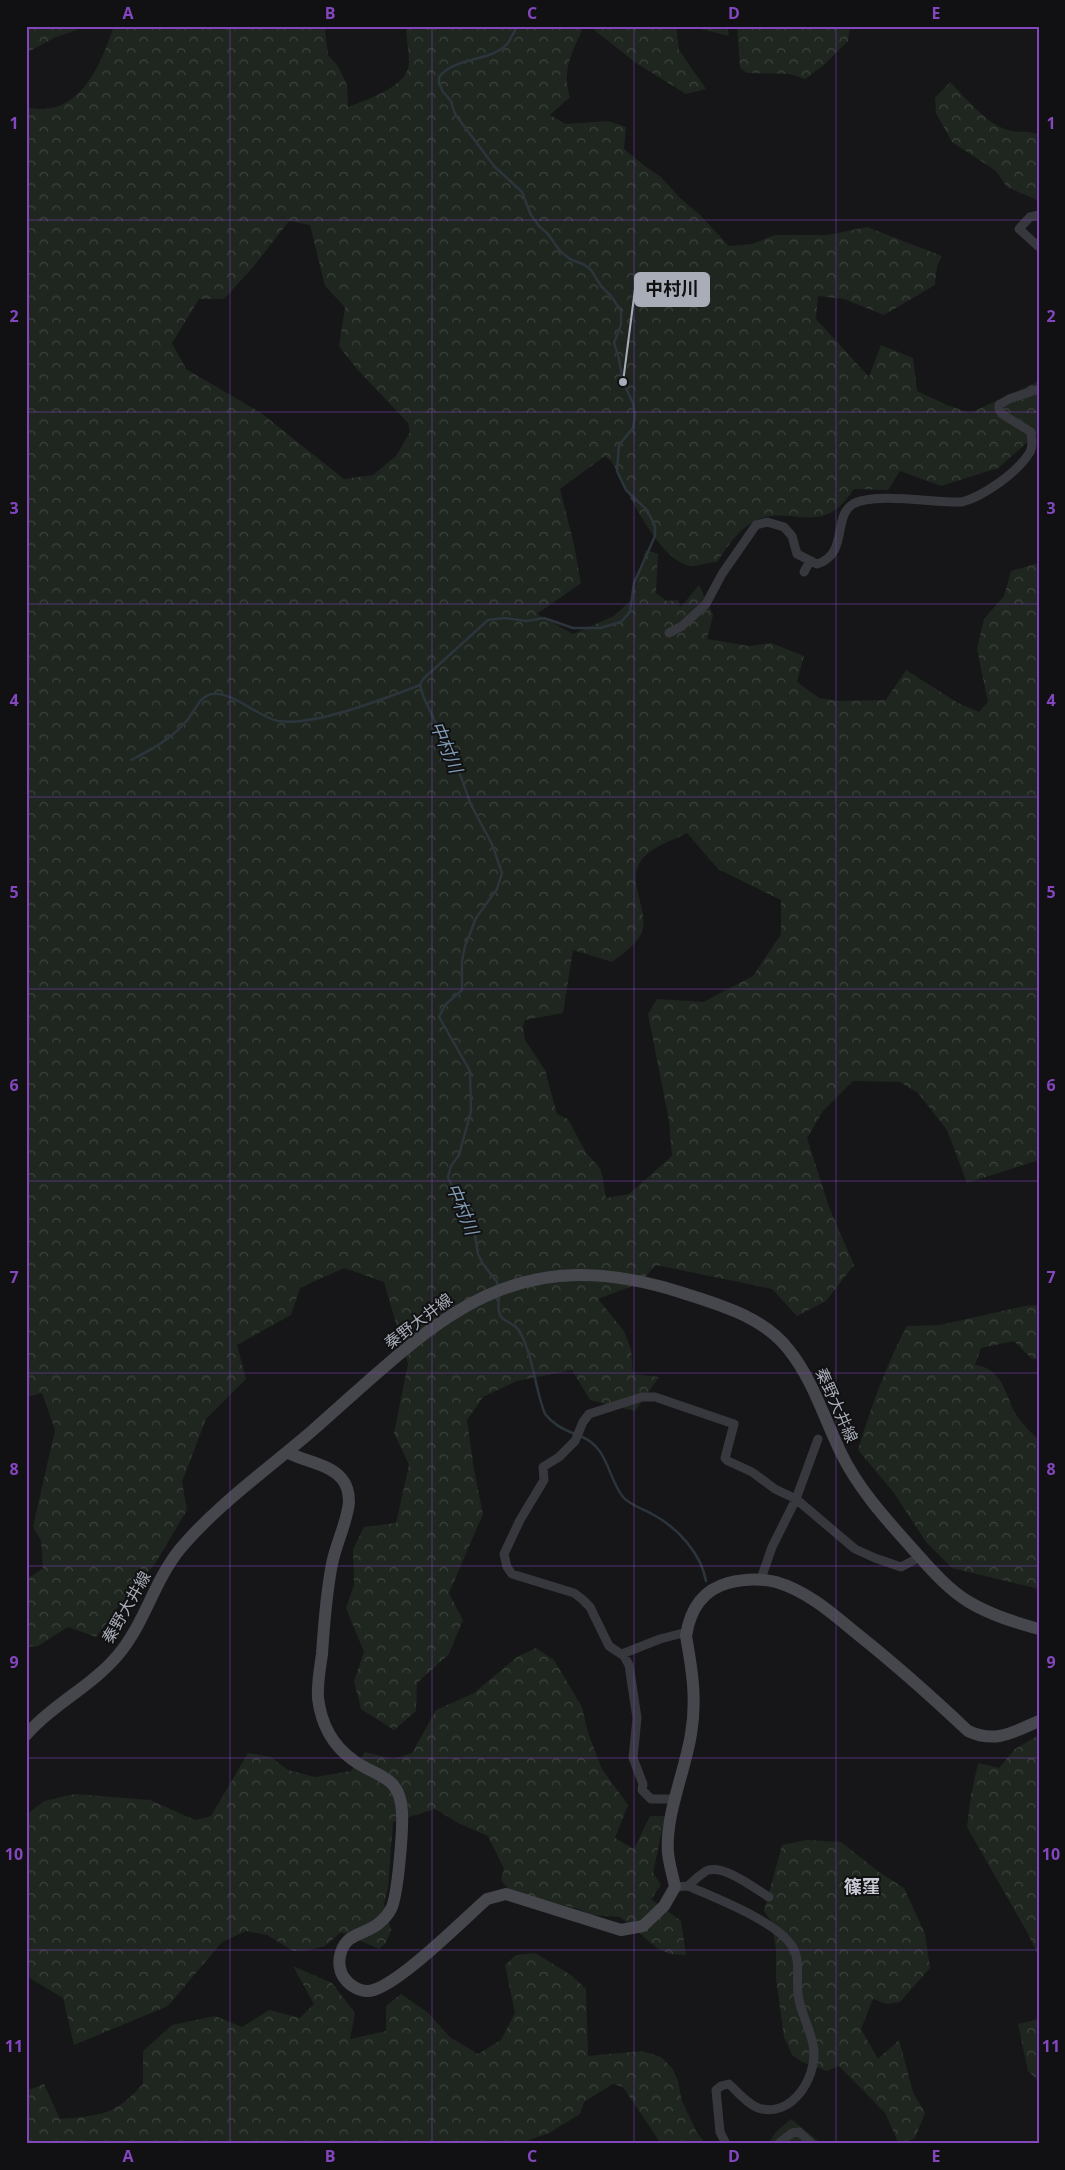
<svg xmlns="http://www.w3.org/2000/svg" width="1065" height="2170" font-family="'Open Sans','Noto Sans JP',sans-serif">
	<defs>
		<pattern id="forest-crowns" width="20" height="18" patternUnits="userSpaceOnUse" patternTransform="scale(1.25)"><rect width="20" height="18" fill="#1e261f"/><path d="M2 6a3 3 0 1 1 6 0M12 15a3 3 0 1 1 6 0" fill="none" stroke="#3c433d"/></pattern>
	</defs>
	<rect width="100%" height="100%" fill="#161618"/>
	<path fill="url(#forest-crowns)" fill-rule="evenodd" d="M34,26H76L77,30L56,37L26,53V31Z
		M114,26H329L325,31L328,55L338,66L347,85L348,107C366,100 410,86 409,62C409,50 406,38 406,26H584C573,51 561,69 570,97L550,115L566,124L608,121L626,127L624,149L646,167L661,177L680,198L699,214L729,246L752,244L775,235H828L867,227L942,256L937,266L935,285L884,315L844,299L818,296L816,319L869,377L881,345L913,358L917,391L947,405L970,413L1039,381V432L998,468L941,486L900,471L888,490L854,489C849,496 843,504 836,509C812,528 783,507 757,520C738,529 728,546 717,562C710,562 695,567 690,566C658,560 626,489 612,462L605,456L560,489L574,545L581,583L537,614L573,634L614,616L631,600L646,550L658,554L656,593L667,601L678,600L681,607L699,585L713,615L707,639L749,646L771,643L804,656L797,682L819,698L839,701L886,700L906,670L958,703L979,712L988,702L977,649L984,619L1004,596L1011,571L1039,563V1160L967,1183L947,1130L918,1093L900,1082L853,1081L823,1111L807,1138L829,1207L854,1265L826,1301L797,1316L772,1289L656,1265L640,1283L598,1299L624,1331L631,1349L633,1374L659,1377L635,1411L590,1400L572,1370L517,1381L483,1397L467,1420L474,1470L483,1514L449,1593L463,1620L449,1654L417,1683L416,1711L394,1730L361,1709L354,1681L364,1652L346,1608L354,1585L353,1549L364,1527L396,1523L409,1465L394,1433L408,1364L384,1282L344,1268L300,1288L291,1315L237,1345L246,1379L206,1419L182,1482L187,1510L155,1564L129,1593L96,1637L68,1627L38,1646L26,1647V1579L43,1569L41,1541L33,1527L55,1430L42,1393L26,1397V107C78,120 100,67 114,26ZM289,221L310,225L325,286L345,307L339,346L356,368L408,423L410,432L396,456L373,475L344,479L261,413L186,369L172,343L199,299H224L254,266ZM687,833L718,869L781,900V934L753,976L703,1002L657,999L648,1014L669,1121L672,1156L629,1194L606,1198L601,1170L585,1151L568,1119L557,1114L545,1070L525,1040L523,1026L525,1020L563,1013L573,950L612,962C622,954 641,942 643,928C647,905 625,879 643,858C653,846 674,840 687,833Z
		M589,26H676L679,50L706,89L686,94L636,63Z
		M692,26H727L729,36L693,27Z
		M737,26H850L848,41L825,64L805,79L790,74L747,73L740,68Z
		M950,82C965,97 987,125 1008,130C1019,134 1028,129 1039,135V201L1007,187L996,171L952,142L936,113L935,98Z
		M1039,1305V1359H1032L1014,1341L981,1348L975,1365C978,1366 983,1366 986,1368C1003,1375 1007,1398 1015,1413C1021,1422 1030,1433 1039,1439V1589L952,1568L926,1542L894,1493L858,1450C871,1407 886,1365 907,1326L940,1325L1025,1306Z
		M536,1648L554,1660L582,1707L588,1733L602,1769L628,1805L615,1838L634,1849L650,1816H665L653,1873L661,1885L651,1899L681,1921L686,1955L670,1954L658,1949L620,1917L592,1915L578,1909L510,1891L501,1880L504,1869L488,1836L460,1824L435,1809L393,1822L388,1888L384,1904L391,1930L386,1943L379,1949L341,1932L325,1946L305,1951H293L267,1935L246,1931L222,1942L168,2006L74,2045L63,1998L26,1976V1815L44,1801L75,1794L150,1800L195,1820L211,1816L248,1753L271,1757L288,1770L315,1777L351,1771L365,1752L393,1759L412,1753L436,1710L474,1693L517,1657Z
		M1039,1735V1957L1027,1932L967,1827L971,1795L978,1763L999,1768L1015,1749Z
		M806,1840L841,1842L879,1872L904,1888L925,1934L930,1968L900,2002L887,2004L873,1999L861,2029L878,2059L899,2040L913,2092L925,2113L915,2138L904,2144H899L885,2113L839,2066L827,2071L802,2062L792,2055L784,2037L776,1978V1949L771,1921L764,1911L782,1845Z
		M535,1953L571,1975L586,1989L588,2056L642,2051L661,2057L672,2068L678,2081L682,2101L697,2133L706,2144H661L623,2087L613,2084L584,2102L580,2114L549,2133L518,2144H26V2091L44,2084L60,2119C102,2115 114,2116 143,2084V2051L172,2025L215,2016L242,2027L269,2010L300,2018L314,2004L293,1966L332,1983L355,2013L350,2039L386,2031V2006L401,1994L427,2012L450,2037L478,2054L501,2040L515,2013L505,1965L516,1955Z
		M1039,2019V2081L1028,2071L1018,2024Z
		M791,2119L822,2144H768L776,2132Z"/>
	<g fill="none" stroke-linecap="round" stroke-linejoin="round">
		<path stroke="#2c353c" stroke-width="2.5" d="M131,760C153,749 173,738 189,718C195,710 200,696 212,694C232,691 258,717 278,721C313,727 386,698 420,685
			M498,1288L497,1282L483,1264L478,1254L474,1229L465,1215L448,1177L451,1166L459,1155L471,1111L470,1071L439,1017L445,1005L462,990V961L465,946L476,918L497,889L502,873L492,844L471,805L461,777L424,698L420,685L423,679L488,620L504,618L527,621L544,618L573,628H600L621,622L630,612L634,583L655,536V526L647,510L626,490L617,471L619,445L633,428L635,416L633,403L623,382L619,359L614,343L621,325V311L611,296L601,286L591,270L585,265L570,259L560,251L548,234L539,226L531,215L522,192L494,166L455,114L451,101L443,92L439,83V77C456,56 491,62 507,44C511,39 514,32 517,26
			M499,1296C495,1330 512,1314 522,1336C534,1360 535,1389 545,1414C553,1424 562,1429 575,1434
			M580,1436C609,1447 607,1477 623,1497C630,1505 643,1509 652,1514C677,1527 701,1553 706,1581"/>
		<path stroke="#37383d" stroke-width="9" d="M1039,215L1030,217L1019,229L1039,247
			M804,572L810,561
			M669,633L682,626L706,604L722,574L756,525L767,522L784,527L792,536L797,554L817,564C849,554 832,517 853,504C875,492 935,503 962,502C984,496 1018,472 1030,452C1033,446 1032,439 1031,432L1002,414L999,409V405L1009,399L1039,389
			M761,1579L772,1547L796,1499L818,1439
			M622,1654L660,1639L687,1632
			M676,1799H651L642,1790L643,1784L633,1758L637,1718L629,1665L624,1656L609,1646L590,1607L582,1599L574,1593L512,1574L507,1567L504,1554L520,1520L544,1480L543,1467L559,1457L575,1441L583,1422L589,1414L642,1397H655L734,1424L725,1458L728,1461L752,1472L775,1489L796,1499L855,1549L875,1558L901,1567L920,1557
			M688,1886C693,1881 700,1875 706,1871C723,1863 755,1889 769,1897
			M675,1887L688,1886C715,1898 776,1921 792,1946C801,1960 796,1978 798,1994C800,2014 813,2032 814,2052C815,2079 793,2115 762,2109C750,2107 738,2092 729,2084L721,2086L716,2090L720,2132L726,2144
			M778,2144L792,2133L799,2132L812,2144"/>
		<path stroke="#45474d" stroke-width="12" d="M287,1452C304,1462 329,1463 342,1479C347,1485 349,1494 349,1502C347,1523 336,1543 332,1564C326,1594 324,1624 322,1654C320,1668 317,1684 318,1698C321,1723 332,1745 353,1760C377,1778 400,1774 402,1812C403,1829 398,1896 391,1909C388,1915 383,1920 378,1924C364,1935 347,1933 341,1952C338,1961 339,1972 345,1979C350,1986 361,1992 369,1991C396,1988 464,1919 487,1899L506,1894L621,1930L643,1926L664,1906L675,1887C673,1876 669,1864 668,1853C665,1815 685,1772 691,1734C697,1700 692,1669 686,1636C690,1610 702,1590 728,1583C744,1579 760,1578 776,1582C807,1591 832,1613 856,1633C895,1664 932,1697 968,1731C996,1744 1013,1732 1039,1721
			M26,1735C53,1704 92,1686 118,1655C145,1623 154,1581 180,1549C217,1505 269,1468 312,1431C434,1324 506,1236 683,1293C720,1305 764,1317 789,1350C813,1380 824,1418 841,1453C858,1488 884,1517 910,1546C928,1566 946,1588 969,1602C991,1615 1014,1622 1039,1629"/>
	</g>
	<path fill="none" stroke="#8446be" stroke-width="1" stroke-opacity="0.55" d="M230,26V2144M432,26V2144M634,26V2144M836,26V2144M26,220H1039M26,412H1039M26,604H1039M26,797H1039M26,989H1039M26,1181H1039M26,1373H1039M26,1566H1039M26,1758H1039M26,1950H1039"/>
	<g text-anchor="middle" stroke-width="4" stroke-linejoin="round" paint-order="stroke">
		<g font-size="16" fill="#a8adb8" stroke="#111113">
			<text transform="translate(418 1321) rotate(-37)" y="6">秦野大井線</text>
			<text transform="translate(837 1405) rotate(66)" y="6">秦野大井線</text>
			<text transform="translate(126 1607) rotate(-60)" y="6">秦野大井線</text>
		</g>
		<g font-size="18" font-style="italic" fill="#7f9bb3" stroke="#111113">
			<text transform="translate(446 747) rotate(67)" y="6">中村川</text>
			<text transform="translate(462 1209) rotate(67)" y="6">中村川</text>
		</g>
		<g font-size="18" font-weight="bold" fill="#c9ccd4" stroke="#111113">
			<text x="862" y="1893">篠窪</text>
		</g>
	</g>
	<path fill="none" stroke="#a8adb8" stroke-width="2" d="M623 382L635 289"/>
	<circle fill="#a8adb8" stroke="#111113" stroke-width="2" cx="623" cy="382" r="5"/>
	<rect fill="#a8adb8" stroke="#a8adb8" stroke-width="2" x="635" y="273" width="74" height="33" rx="5"/>
	<g font-size="18" text-anchor="middle" font-weight="bold" fill="#111">
		<text x="672" y="295">中村川</text>
	</g>
	<rect width="1065" height="2170" fill="none" stroke="#111113" stroke-width="55"/>
	<rect x="28" y="28" width="1010" height="2114" fill="none" stroke="#8446be" stroke-width="2"/>
	<g font-size="16" text-anchor="middle" font-weight="bold" fill="#8446be">
		<text x="128" y="19">A</text>
		<text x="330" y="19">B</text>
		<text x="532" y="19">C</text>
		<text x="734" y="19">D</text>
		<text x="936" y="19">E</text>
		<text x="14" y="129">1</text>
		<text x="1051" y="129">1</text>
		<text x="14" y="322">2</text>
		<text x="1051" y="322">2</text>
		<text x="14" y="514">3</text>
		<text x="1051" y="514">3</text>
		<text x="14" y="706">4</text>
		<text x="1051" y="706">4</text>
		<text x="14" y="898">5</text>
		<text x="1051" y="898">5</text>
		<text x="14" y="1091">6</text>
		<text x="1051" y="1091">6</text>
		<text x="14" y="1283">7</text>
		<text x="1051" y="1283">7</text>
		<text x="14" y="1475">8</text>
		<text x="1051" y="1475">8</text>
		<text x="14" y="1668">9</text>
		<text x="1051" y="1668">9</text>
		<text x="14" y="1860">10</text>
		<text x="1051" y="1860">10</text>
		<text x="14" y="2052">11</text>
		<text x="1051" y="2052">11</text>
		<text x="128" y="2162">A</text>
		<text x="330" y="2162">B</text>
		<text x="532" y="2162">C</text>
		<text x="734" y="2162">D</text>
		<text x="936" y="2162">E</text>
	</g>
</svg>
